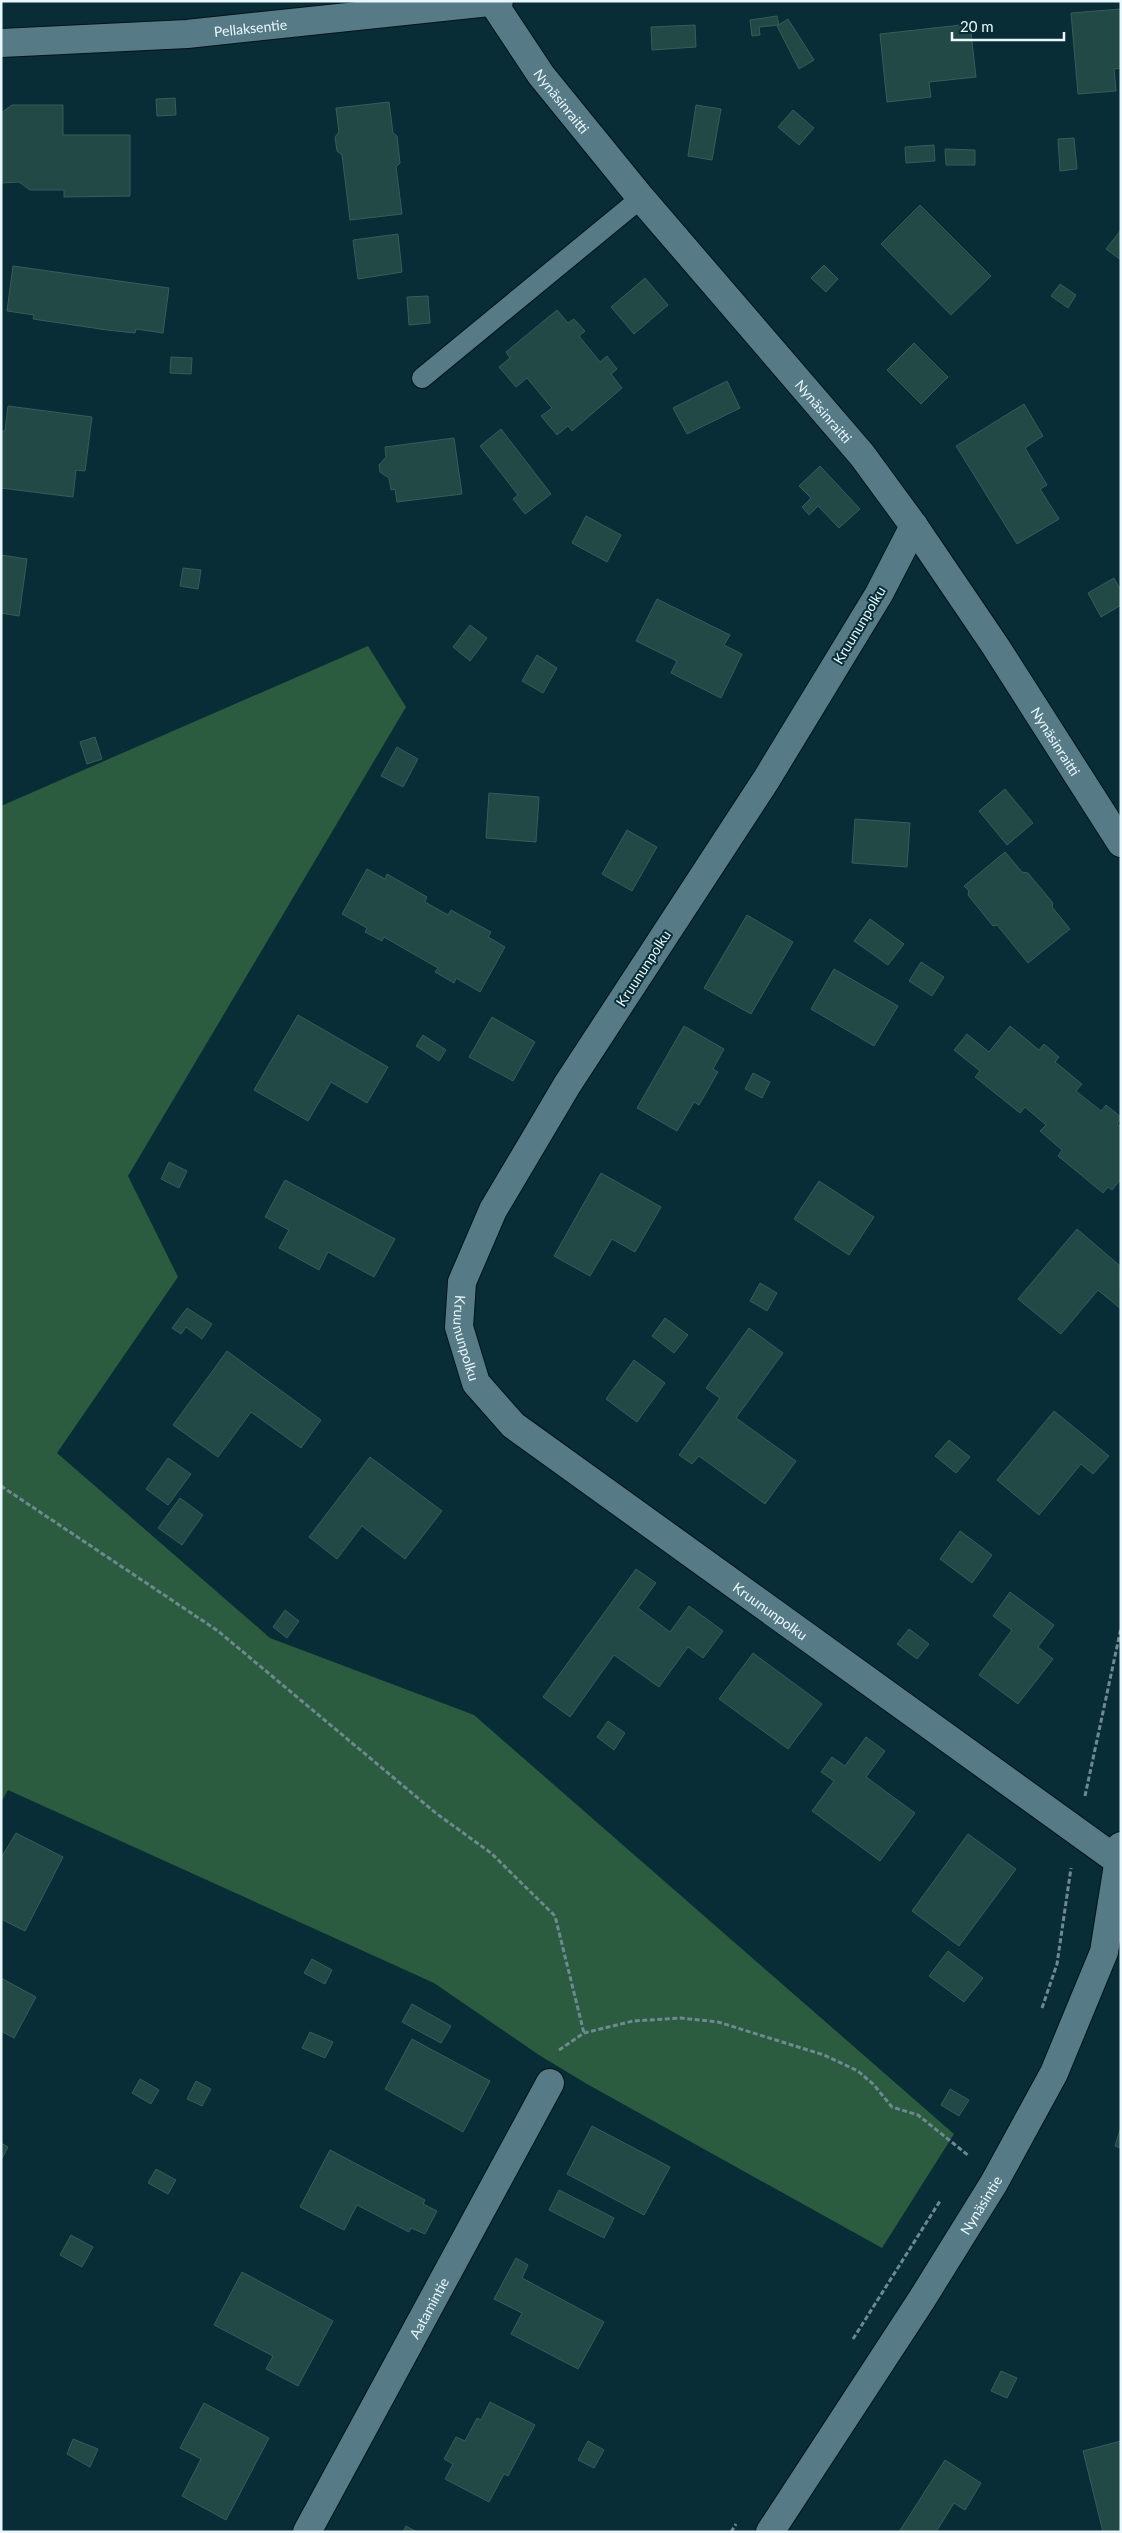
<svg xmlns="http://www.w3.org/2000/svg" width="1122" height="2533" viewBox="0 0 1122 2533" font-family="Lato,sans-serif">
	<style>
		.forest { fill: #2b5c3f }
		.building { fill: #234946; stroke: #375d59 }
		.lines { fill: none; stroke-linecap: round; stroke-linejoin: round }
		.service-casing { stroke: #00141b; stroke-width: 22 }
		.minor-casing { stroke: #00141b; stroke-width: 30 }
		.path { stroke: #6e8991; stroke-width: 3; stroke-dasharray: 5 2.5; stroke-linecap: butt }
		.service { stroke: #577b86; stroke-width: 20 }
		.minor { stroke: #577b86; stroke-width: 28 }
		.labels { text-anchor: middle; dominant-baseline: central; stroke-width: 4; stroke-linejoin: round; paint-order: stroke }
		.street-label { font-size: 14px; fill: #e9f8fd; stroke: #082d37 }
	</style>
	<rect width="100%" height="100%" fill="#082d37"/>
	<polygon class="forest" points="368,646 406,707 128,1176 178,1277 57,1453 270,1638 474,1715 954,2134 882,2248 587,2084 539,2055 434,1983 8,1790 1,1802 1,806"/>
	<g class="building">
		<polygon points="1121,9 1121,68 1114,69 1116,91 1078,94 1071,13"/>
		<polygon points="777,16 779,25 759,27 760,35 752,36 750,20"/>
		<polygon points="788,19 814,60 799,69 777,26"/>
		<polygon points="970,24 976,77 929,82 931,97 887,102 880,34"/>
		<polygon points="695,25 696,47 652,50 651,27"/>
		<polygon points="175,98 176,115 157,116 156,99"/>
		<polygon points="389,102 393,133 397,136 400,163 396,167 402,214 350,220 342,155 337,151 335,137 339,132 336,108"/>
		<polygon points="12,105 63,105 63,135 130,135 130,196 64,197 64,190 30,190 19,182 1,183 1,113"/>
		<polygon points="696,105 721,109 712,160 688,156"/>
		<polygon points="793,110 814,128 799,145 778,127"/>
		<polygon points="1074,138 1077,169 1060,171 1058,139"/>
		<polygon points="934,145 935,161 906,163 905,147"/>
		<polygon points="945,149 975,150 975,165 946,165"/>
		<polygon points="920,205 991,276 951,315 881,244"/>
		<polygon points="1121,230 1121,260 1106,249"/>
		<polygon points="398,234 402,272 358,279 353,240"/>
		<polygon points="824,265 838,279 826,292 811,278"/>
		<polygon points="13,266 169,288 163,333 136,329 135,333 107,330 33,319 34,315 7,311"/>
		<polygon points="645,278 668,305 634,334 611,307"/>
		<polygon points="1060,284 1076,295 1068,308 1051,296"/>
		<polygon points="428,296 430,323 409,325 407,297"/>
		<polygon points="557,310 568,323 574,319 585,331 579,336 600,362 607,356 617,369 611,374 622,388 572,431 568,426 557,435 541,416 552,408 527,378 516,387 499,367 510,358 506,352"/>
		<polygon points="914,343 948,377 921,404 887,370"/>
		<polygon points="171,357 192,358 191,374 170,373"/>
		<polygon points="727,381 740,408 687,434 673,408"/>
		<polygon points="1024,404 1043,436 1025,448 1047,485 1040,489 1059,519 1017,544 956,446"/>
		<polygon points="8,406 92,417 85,471 76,470 73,497 1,488 1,431 5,431"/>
		<polygon points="501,429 551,494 525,514 513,499 518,495 480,446"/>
		<polygon points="454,438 462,494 397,502 395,489 391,490 389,478 380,472 379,465 386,457 385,447"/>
		<polygon points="820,466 860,509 839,528 818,506 809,515 802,507 811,498 799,486"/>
		<polygon points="586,516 621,535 607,562 572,543"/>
		<polygon points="1,555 27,559 19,616 1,613"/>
		<polygon points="183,568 201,570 198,589 180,586"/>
		<polygon points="1114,578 1121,591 1121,605 1101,617 1088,593"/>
		<polygon points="657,599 730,635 724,645 742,654 721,698 671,673 677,661 636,641"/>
		<polygon points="470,625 487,638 470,661 453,647"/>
		<polygon points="537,655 557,668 543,693 522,681"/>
		<polygon points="95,737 102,759 87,764 80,742"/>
		<polygon points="397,747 418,759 403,787 381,776"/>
		<polygon points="1005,789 1033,823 1007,845 979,811"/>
		<polygon points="489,793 539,797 536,842 486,838"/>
		<polygon points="855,819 910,823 907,867 852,863"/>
		<polygon points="627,830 657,847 632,891 602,874"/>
		<polygon points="1005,852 1022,872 1028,873 1053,903 1052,907 1070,929 1028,963 997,925 993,926 968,895 969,891 964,886"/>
		<polygon points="367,869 385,879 387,874 427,897 425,902 448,915 451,910 491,932 488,937 505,947 480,992 456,978 454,983 435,972 438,968 384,937 382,941 365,932 367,928 342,914"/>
		<polygon points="747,915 793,942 751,1014 704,988"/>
		<polygon points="870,919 904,944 888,965 854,941"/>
		<polygon points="921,962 944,977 932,996 909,981"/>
		<polygon points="834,969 898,1006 874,1046 811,1009"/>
		<polygon points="298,1015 388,1067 367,1103 331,1082 308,1121 254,1090"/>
		<polygon points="492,1017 535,1042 513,1081 469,1057"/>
		<polygon points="684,1026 724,1049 713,1069 718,1072 699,1105 694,1102 677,1131 637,1108"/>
		<polygon points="1010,1026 1039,1050 1044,1044 1059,1057 1055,1062 1082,1084 1076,1091 1101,1111 1106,1105 1121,1117 1117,1124 1121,1127 1121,1179 1112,1190 1108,1187 1103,1193 1058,1156 1062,1150 1040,1131 1046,1125 1025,1107 1020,1113 975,1077 980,1071 954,1050 967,1034 989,1052"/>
		<polygon points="423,1035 446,1050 439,1061 416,1046"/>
		<polygon points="753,1073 770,1082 762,1098 745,1089"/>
		<polygon points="169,1162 187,1171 179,1188 161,1179"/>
		<polygon points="601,1173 661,1207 635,1252 612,1239 590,1276 554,1256"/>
		<polygon points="285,1180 395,1239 374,1277 328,1252 319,1270 279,1248 289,1230 265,1217"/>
		<polygon points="819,1181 874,1217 849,1255 794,1219"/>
		<polygon points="1077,1229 1119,1265 1121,1309 1098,1290 1061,1334 1018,1299"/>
		<polygon points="760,1283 777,1293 767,1311 750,1301"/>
		<polygon points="187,1308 212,1324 202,1339 186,1327 181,1334 172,1328"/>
		<polygon points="665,1318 688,1335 674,1353 652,1336"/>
		<polygon points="749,1328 783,1353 736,1418 796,1461 765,1504 699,1456 692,1464 679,1455 720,1398 706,1388"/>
		<polygon points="227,1351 321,1420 301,1448 251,1412 218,1457 173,1425"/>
		<polygon points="634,1360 665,1383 637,1422 606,1399"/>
		<polygon points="1054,1411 1109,1456 1093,1474 1081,1464 1039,1515 997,1480"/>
		<polygon points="949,1440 970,1457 956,1473 935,1456"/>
		<polygon points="370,1457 442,1511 405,1559 362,1526 337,1559 309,1537"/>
		<polygon points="168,1458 191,1474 168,1505 146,1489"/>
		<polygon points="180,1498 203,1515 182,1545 158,1528"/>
		<polygon points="960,1531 992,1555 972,1583 940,1559"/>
		<polygon points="636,1569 656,1583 638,1608 670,1632 689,1606 723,1631 703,1658 688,1647 659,1687 614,1655 570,1717 543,1697"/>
		<polygon points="1010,1592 1054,1625 1038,1647 1053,1659 1018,1704 979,1675 1012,1630 993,1616"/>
		<polygon points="285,1610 299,1621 287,1638 273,1627"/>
		<polygon points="909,1629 929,1644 917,1659 897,1644"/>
		<polygon points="753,1653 822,1704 788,1749 719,1699"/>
		<polygon points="608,1721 625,1733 614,1750 597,1737"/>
		<polygon points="866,1737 885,1751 866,1777 915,1813 880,1861 812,1811 834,1781 821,1772 832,1757 845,1766"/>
		<polygon points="16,1833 63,1857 25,1931 1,1919 1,1858"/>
		<polygon points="968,1834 1016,1869 959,1946 912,1911"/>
		<polygon points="948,1951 983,1978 964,2002 929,1976"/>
		<polygon points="312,1959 332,1970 325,1984 304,1973"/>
		<polygon points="1,1978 36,1997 14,2038 1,2031"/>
		<polygon points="412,2004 451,2026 441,2043 402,2022"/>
		<polygon points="310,2032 333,2042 325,2058 302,2048"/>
		<polygon points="412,2039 490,2081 463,2132 385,2089"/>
		<polygon points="140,2079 159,2090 151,2104 132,2093"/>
		<polygon points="196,2081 211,2089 202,2106 187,2099"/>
		<polygon points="950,2089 969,2100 959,2116 941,2105"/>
		<polygon points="592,2126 670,2167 644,2215 567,2174"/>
		<polygon points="1121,2127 1121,2148 1115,2146"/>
		<polygon points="1,2143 8,2147 1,2160"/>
		<polygon points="330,2150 425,2200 423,2204 437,2211 425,2234 411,2228 409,2232 357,2205 344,2230 300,2207"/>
		<polygon points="156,2169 176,2180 168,2194 148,2183"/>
		<polygon points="559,2190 614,2218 604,2238 549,2210"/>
		<polygon points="71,2235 93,2247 82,2267 60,2255"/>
		<polygon points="516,2258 528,2265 522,2278 604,2322 578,2369 511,2334 522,2313 494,2299"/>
		<polygon points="242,2272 333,2321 298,2386 266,2369 273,2356 214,2325"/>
		<polygon points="1001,2371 1017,2378 1007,2398 991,2391"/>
		<polygon points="490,2402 535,2425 508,2476 504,2474 489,2502 445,2479 453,2464 444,2459 456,2437 465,2441 477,2418 481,2420"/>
		<polygon points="204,2403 269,2438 226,2520 182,2496 201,2459 180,2448"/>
		<polygon points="73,2439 98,2449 90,2467 67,2454"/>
		<polygon points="588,2441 604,2450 594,2468 578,2460"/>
		<polygon points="1121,2441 1121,2532 1103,2532 1083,2451"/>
		<polygon points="945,2460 981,2483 965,2510 954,2503 936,2532 899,2532"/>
		<polygon points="406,2526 417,2532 403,2532"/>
	</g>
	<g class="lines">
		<defs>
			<polyline id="service" points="422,378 641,198"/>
			<g id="minor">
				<path id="s1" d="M492 1 541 75 641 198 862 455 914 526 996 647 1121 843"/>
				<path id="s2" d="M1 43 187 34 499 1"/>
				<path id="s3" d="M914 526 879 594 766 780 567 1085 493 1210 462 1282 459 1327 476 1383 513 1425 1121 1863"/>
				<path id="s4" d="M307 2532 550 2083"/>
				<path id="s5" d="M770 2532 922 2299 994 2183 1054 2073 1104 1952 1121 1846"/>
			</g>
		</defs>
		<use href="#service" class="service-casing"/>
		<use href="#minor" class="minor-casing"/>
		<g class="path">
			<polyline points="1,1486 218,1631 437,1814 491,1853 555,1916 584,2033"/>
			<polyline points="1085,1796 1121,1628"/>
			<polyline points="1042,2008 1057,1964 1071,1868"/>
			<polyline points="559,2050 584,2033 633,2021 681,2018 718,2022 824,2055 858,2071 874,2085 892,2107 918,2115 969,2156"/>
			<polyline points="853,2339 940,2201"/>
			<polyline points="731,2532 736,2524"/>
		</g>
		<use href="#service" class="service"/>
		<use href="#minor" class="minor"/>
	</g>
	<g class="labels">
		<g class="street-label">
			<text stroke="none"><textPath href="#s2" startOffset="250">Pellaksentie</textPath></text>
			<text stroke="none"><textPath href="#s1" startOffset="122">Nynäsinraitti</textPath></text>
			<text stroke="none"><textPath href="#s1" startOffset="528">Nynäsinraitti</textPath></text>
			<text transform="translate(859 625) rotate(-59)">Kruununpolku</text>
			<text stroke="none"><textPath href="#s1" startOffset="932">Nynäsinraitti</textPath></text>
			<text transform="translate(643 968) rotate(-57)">Kruununpolku</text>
			<text stroke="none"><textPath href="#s3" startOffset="939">Kruununpolku</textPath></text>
			<text stroke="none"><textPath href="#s3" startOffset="1359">Kruununpolku</textPath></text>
			<text stroke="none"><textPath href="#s5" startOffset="389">Nynäsintie</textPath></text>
			<text stroke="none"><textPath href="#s4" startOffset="255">Aatamintie</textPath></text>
		</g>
	</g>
	<rect width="1122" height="2533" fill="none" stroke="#e9f8fd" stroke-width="5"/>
	<path d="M952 32v8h112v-8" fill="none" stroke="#e9f8fd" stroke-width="2.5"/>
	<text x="960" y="32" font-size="15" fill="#e9f8fd" stroke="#082d37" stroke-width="4" paint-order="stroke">20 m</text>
</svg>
